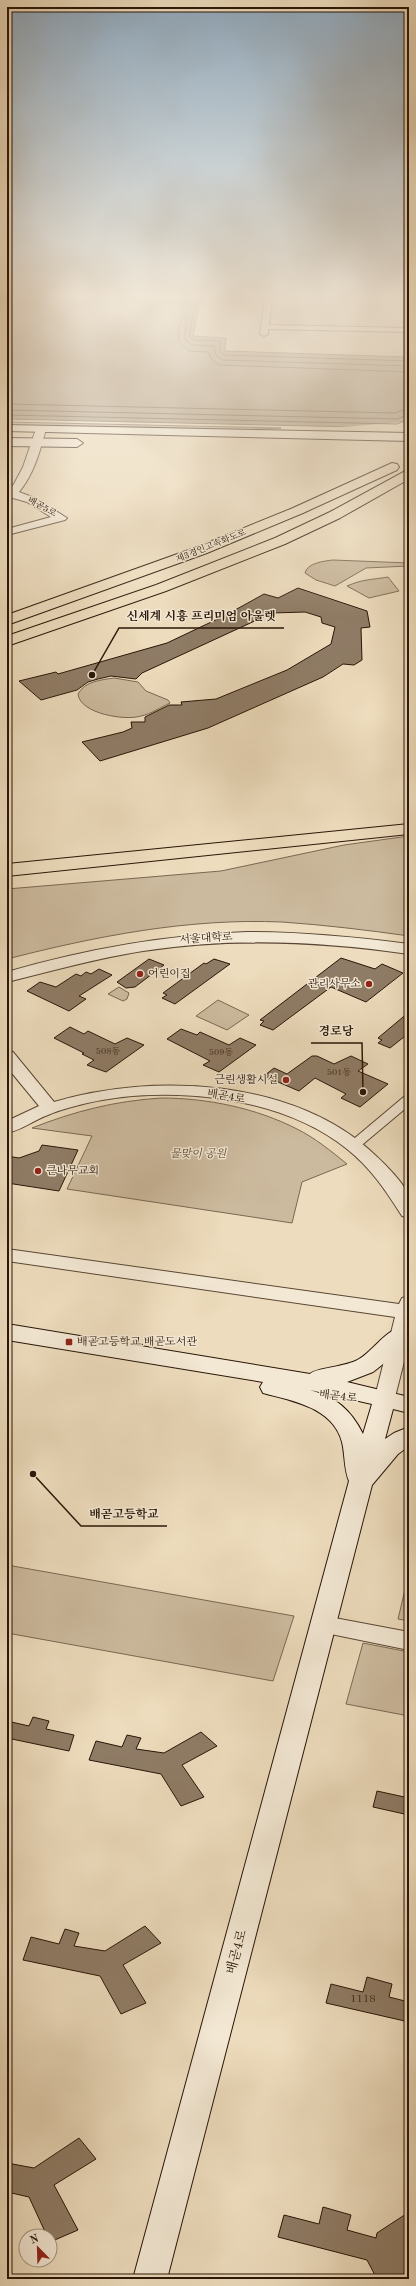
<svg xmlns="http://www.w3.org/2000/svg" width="416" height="2286" viewBox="0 0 416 2286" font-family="'Old Standard TT','Noto Serif KR',serif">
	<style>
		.green { fill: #ccba9e; stroke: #7a6852 }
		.water { fill: #aa987f; stroke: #76644f }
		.pier { fill: #eddcbd }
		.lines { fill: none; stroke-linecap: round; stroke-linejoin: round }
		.shore { stroke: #6a5643; stroke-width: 1 }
		.building { fill: #8f7c66; stroke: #291507 }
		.pedestrian-casing { stroke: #5a4734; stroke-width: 12 }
		.minor-casing { stroke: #5a4734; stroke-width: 2 }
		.tertiary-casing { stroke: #5a4734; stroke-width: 2 }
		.secondary-casing { stroke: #291507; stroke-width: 2 }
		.trunk-casing { stroke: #291507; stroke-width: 2 }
		.pedestrian { stroke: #f3e8d4; stroke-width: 10 }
		.minor { fill: #f3e8d4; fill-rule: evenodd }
		.tertiary { fill: #f3e8d4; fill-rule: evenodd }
		.secondary { fill: #f3e8d4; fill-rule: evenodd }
		.trunk { fill: #eddcbd; fill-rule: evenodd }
		.poi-dot { fill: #8f2418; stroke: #f3e8d4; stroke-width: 1.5 }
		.labels { text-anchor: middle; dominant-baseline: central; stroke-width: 3; stroke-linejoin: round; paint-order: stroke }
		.far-street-label { font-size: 9px; fill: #291507; stroke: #f3e8d4 }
		.number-label { font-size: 9px; fill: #422f1f }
		.street-label { font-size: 11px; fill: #291507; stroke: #f3e8d4 }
		.poi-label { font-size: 11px; fill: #291507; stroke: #f3e8d4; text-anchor: start }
		.park-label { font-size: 11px; font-style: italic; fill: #5a4734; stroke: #f3e8d4 }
		.near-number-label { font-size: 11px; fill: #422f1f }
		.near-street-label { font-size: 13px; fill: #291507; stroke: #f3e8d4 }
		.leader { fill: none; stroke: #291507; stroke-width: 1.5 }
		.callout-dot { fill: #291507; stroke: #f3e8d4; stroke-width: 1.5 }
		.callout-label { font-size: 12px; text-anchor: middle; font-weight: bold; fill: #291507; stroke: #f3e8d4; stroke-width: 3; stroke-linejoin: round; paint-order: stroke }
	</style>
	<rect width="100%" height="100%" fill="#eddcbd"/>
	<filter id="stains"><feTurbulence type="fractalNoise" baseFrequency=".005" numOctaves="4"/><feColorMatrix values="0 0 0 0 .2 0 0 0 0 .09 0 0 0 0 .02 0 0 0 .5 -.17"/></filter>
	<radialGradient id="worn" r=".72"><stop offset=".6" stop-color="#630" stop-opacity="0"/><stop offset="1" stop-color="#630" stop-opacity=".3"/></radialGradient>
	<g class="green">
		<polygon points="7,422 281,428 220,431 7,426"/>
		<path d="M333 560 409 563V566L366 568 335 586 316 580 305 573C307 563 324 561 333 560Z"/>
		<path d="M388 577 399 591 369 598 347 586C363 579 371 580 388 577Z"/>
		<path d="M114 678 138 682 146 691 168 700 170 703C161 707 151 714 141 716 126 721 80 714 78 694 85 681 101 680 114 678Z"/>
		<path d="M409 836V936C367 930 325 925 282 922 189 918 97 936 7 959V889L221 871 344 845Z"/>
		<polygon points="119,987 129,993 127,999 123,1001 108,994"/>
		<polygon points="218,1000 249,1015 227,1030 196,1016"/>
		<path d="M161 1098C207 1098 256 1108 297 1129 315 1138 331 1151 347 1164L302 1182 292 1223 67 1189 92 1136 32 1128C75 1111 115 1101 161 1098Z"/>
		<polygon points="7,1565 294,1616 273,1681 7,1633"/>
		<polygon points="409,1573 409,1621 398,1619"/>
		<polygon points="363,1643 409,1652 409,1716 346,1704"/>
	</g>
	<polygon class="water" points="7,297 205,297 203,304 199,305 193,336 226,338 225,351 409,357 409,421 398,428 7,419"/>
	<g class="pier">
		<polygon points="143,298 159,297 204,298 145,302"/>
		<polygon points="409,378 409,424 405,428 398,430 331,428 403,422"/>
	</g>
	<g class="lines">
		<g class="shore">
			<polyline points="186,297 178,333 179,342 189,351 208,352 213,361 220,365 409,372"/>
			<polyline points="194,297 186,317 185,340 192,345 214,346 216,355 222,360 409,366"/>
			<polyline points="201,297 195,304 189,337 194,340 220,341 220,351 224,355 409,361"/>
			<polyline points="7,404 395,413 409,408"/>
			<polyline points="7,410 397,419 409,414"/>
			<polyline points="7,415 397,424 409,419"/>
		</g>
	</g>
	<g class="building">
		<polygon points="298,588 367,611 370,627 361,628 362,660 354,665 343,664 323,677 208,728 100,761 82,742 123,732 132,728 131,722 145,722 145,717 169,705 182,705 181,702 216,699 287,670 331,644 335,627 322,623 321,617 305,612 272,613 142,673 136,679 111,676 98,679 88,682 77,690 41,700 19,681 56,672 58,674 167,643 226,615 264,594 278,598"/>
		<polygon points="341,958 375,969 382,964 403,973 366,1002 331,987 273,1030 260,1025 264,1021 260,1020"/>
		<polygon points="149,959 164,965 135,987 126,988 117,982"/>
		<polygon points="214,959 230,964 175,1004 162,998 167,995 163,993 204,963 206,964"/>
		<polygon points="99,969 112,975 79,996 86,999 69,1011 27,991 40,982 56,987 76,974 81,976 86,972 91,974"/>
		<polygon points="409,1012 409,1033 390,1048 378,1043 382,1040 378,1038"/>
		<polygon points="70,1027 84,1034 88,1031 115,1044 127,1038 144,1045 106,1072 87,1065 94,1060 82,1054 84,1053 54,1038"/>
		<polygon points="181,1029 197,1035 200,1032 229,1045 240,1038 256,1045 219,1072 203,1065 210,1061 167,1039"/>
		<polygon points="312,1056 317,1056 334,1064 351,1056 368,1064 358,1071 388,1084 360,1107 341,1098 346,1094 315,1078 299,1091 264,1076 274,1068 287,1074"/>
		<polygon points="42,1145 78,1150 59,1191 7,1183 7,1156 19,1158 39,1151"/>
		<polygon points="33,1717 49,1721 46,1729 74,1735 69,1751 7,1738 7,1721 29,1726"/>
		<polygon points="201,1732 217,1746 182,1765 204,1797 181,1806 161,1774 89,1760 96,1741 122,1747 127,1735 141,1738 136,1749 164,1753"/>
		<polygon points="377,1791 409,1798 409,1815 373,1807"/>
		<polygon points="145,1926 161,1943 123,1965 146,2003 121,2014 100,1976 23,1960 31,1937 59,1944 65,1929 79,1933 74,1946 105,1951"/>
		<polygon points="367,1977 392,1984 389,1997 409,2002 409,2022 326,2003 331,1984 363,1992"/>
		<polygon points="79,2138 96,2159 54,2185 78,2230 50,2242 50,2236 47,2236 29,2197 7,2192 7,2163 34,2168"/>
		<polygon points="323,2207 351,2215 347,2230 376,2238 377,2233 409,2212 409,2241 405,2243 406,2279 377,2279 367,2260 278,2237 284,2215 319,2224"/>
	</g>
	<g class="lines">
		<defs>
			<polyline id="pedestrian" points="353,1146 409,1099"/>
			<polygon id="minor" points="265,297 272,297 269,325 409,328 409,332 268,329 268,334 264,336 260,334"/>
			<g id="tertiary">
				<path d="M41 426 46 429C40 451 34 474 19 492L35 498 67 518 65 520 7 535V529L51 517 27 502 13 498 7 500V492L14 484 23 467 36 429Z"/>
				<path d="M247 932C302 932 355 937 409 944V954C320 941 232 937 143 951 97 958 52 971 7 982V972C86 949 165 935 247 932Z"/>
				<path d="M7 1051 13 1052 54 1102C154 1072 296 1079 375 1155 384 1163 406 1185 409 1197 410 1203 409 1211 409 1218L402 1216C386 1191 371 1168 347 1149 280 1095 165 1084 83 1104 72 1107 59 1110 48 1115 34 1120 22 1130 7 1133V1121L39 1106 7 1067Z"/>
				<polygon points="7,1249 399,1304 402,1298 409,1296 409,1342 394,1401 391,1406 384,1408 377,1406 374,1401 395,1317 7,1261"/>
				<polygon points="324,1616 409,1632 409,1650 316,1631 312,1625 316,1619"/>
			</g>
			<g id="secondary">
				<polygon points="7,425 409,433 409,441 7,431"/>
				<polygon points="7,438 77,439 83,443 77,447 7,446"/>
				<path d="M7 1324 310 1374C314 1368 347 1367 359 1359 375 1350 390 1322 409 1329V1364L401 1362 397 1353 373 1372 347 1382 409 1397V1413L393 1409 385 1439 394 1433 409 1427V1446L398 1454 372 1485 167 2279H133L349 1481C344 1470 345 1454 342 1442 333 1407 292 1401 263 1393L260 1387 263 1382 7 1340ZM310 1390 372 1404 363 1434C351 1410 336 1397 310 1390Z"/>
			</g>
			<g id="trunk">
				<polygon points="392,463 397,464 399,467 397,470 303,513 207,553 7,625 7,615 197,547 293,508"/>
				<polygon points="409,469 409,479 340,518 285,544 166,591 7,646 7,636 156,585 275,538 330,512"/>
				<polygon points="409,824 409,834 7,876 7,864"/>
			</g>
		</defs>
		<use href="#pedestrian" class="pedestrian-casing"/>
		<use href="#minor" class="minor-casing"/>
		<use href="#tertiary" class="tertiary-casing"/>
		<use href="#secondary" class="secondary-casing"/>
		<use href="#trunk" class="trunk-casing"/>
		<use href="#pedestrian" class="pedestrian"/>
		<use href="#minor" class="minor"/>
		<use href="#tertiary" class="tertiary"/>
		<use href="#secondary" class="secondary"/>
		<use href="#trunk" class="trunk"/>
	</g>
	<linearGradient id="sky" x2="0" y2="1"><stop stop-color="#8fa9be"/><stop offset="0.48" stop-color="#f7efe1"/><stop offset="1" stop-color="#f7efe1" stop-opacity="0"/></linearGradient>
	<rect width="416" height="617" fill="url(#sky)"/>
	<g class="poi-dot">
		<circle cx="140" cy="974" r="4"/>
		<circle cx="369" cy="984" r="4"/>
		<circle cx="286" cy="1080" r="4"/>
		<circle cx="38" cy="1171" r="4"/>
		<rect x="65" y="1338" width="8" height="8" rx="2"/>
	</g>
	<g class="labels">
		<g class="far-street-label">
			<text transform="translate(42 507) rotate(28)">배곧5로</text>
			<text transform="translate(211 546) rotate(-22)">제3경인고속화도로</text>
		</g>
		<g class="number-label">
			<text x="108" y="1051">508동</text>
			<text x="221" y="1052">509동</text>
			<text x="339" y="1072">501동</text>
		</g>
		<g class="street-label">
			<text transform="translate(206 939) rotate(-4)">서울대학로</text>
			<text transform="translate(226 1097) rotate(10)">배곧4로</text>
			<text transform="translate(338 1397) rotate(7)">배곧4로</text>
		</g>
		<g class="poi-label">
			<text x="148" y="974">어린이집</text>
			<text x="361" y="984" text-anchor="end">관리사무소</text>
			<text x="278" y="1080" text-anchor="end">근린생활시설</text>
			<text x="46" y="1171">큰나무교회</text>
			<text x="77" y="1342">배곧고등학교.배곧도서관</text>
		</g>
		<g class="park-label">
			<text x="198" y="1154">물맞이 공원</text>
		</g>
		<g class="near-number-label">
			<text x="363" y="1999">1118</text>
		</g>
		<g class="near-street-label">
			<text transform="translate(237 1952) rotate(-75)">배곧4로</text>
		</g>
	</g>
	<path class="leader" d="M92 675L119 628H284M363 1092L362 1043H311M33 1474L81 1526H167"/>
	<g class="callout-dot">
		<circle cx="92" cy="675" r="4"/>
		<circle cx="363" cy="1092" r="4"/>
		<circle cx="33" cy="1474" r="4"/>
	</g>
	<g class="callout-label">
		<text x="201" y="620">신세계 시흥 프리미엄 아울렛</text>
		<text x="336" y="1035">경로당</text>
		<text x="124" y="1518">배곧고등학교</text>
	</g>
	<rect width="416" height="2286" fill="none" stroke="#eddcbd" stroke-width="24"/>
	<rect x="8" y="8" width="400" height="2270" fill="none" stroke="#291507" stroke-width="2"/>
	<rect x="12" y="12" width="392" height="2262" fill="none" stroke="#291507"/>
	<g transform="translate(38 2248) rotate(337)"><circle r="19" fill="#f3e8d4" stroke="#a29482"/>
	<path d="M0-3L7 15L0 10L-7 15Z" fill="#8f2418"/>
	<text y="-6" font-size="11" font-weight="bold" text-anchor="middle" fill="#291507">N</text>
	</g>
	<rect width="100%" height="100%" filter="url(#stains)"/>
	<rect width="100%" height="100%" fill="url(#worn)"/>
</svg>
